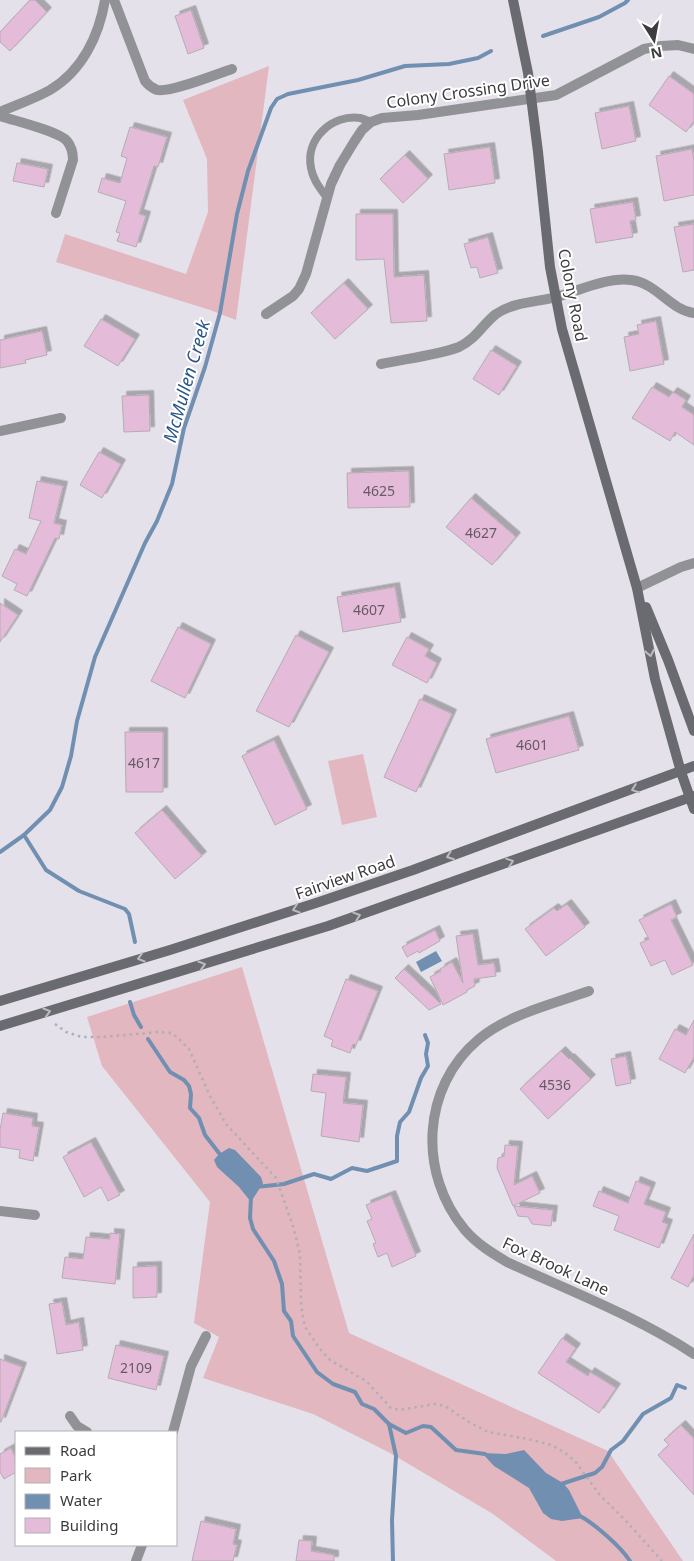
<svg xmlns="http://www.w3.org/2000/svg" width="694" height="1561" viewBox="0 0 694 1561" font-family="'Noto Sans',sans-serif">
	<style>
		.green { fill: #e2b7c0 }
		.water { fill: #7190b1 }
		.lines { fill: none; stroke-linecap: round; stroke-linejoin: round }
		.stream { stroke: #7190b1; stroke-width: 4 }
		.building { fill: #e4bbd9; stroke: #b5acb2; filter: url(#shadow) }
		.path { stroke: #b2aeb6; stroke-width: 2.5; stroke-dasharray: 2.5 4; stroke-linecap: butt }
		.service { stroke: #919296; stroke-width: 8 }
		.minor { stroke: #919296; stroke-width: 10 }
		.secondary { stroke: #6a6b70; stroke-width: 10 }
		.oneway { stroke: #bcbcbf }
		.labels { text-anchor: middle; dominant-baseline: central; stroke-width: 4; stroke-linejoin: round; paint-order: stroke }
		.number-label { font-size: 14px; fill: #665b65 }
		.street-label { font-size: 16px; fill: #3c3b3e; stroke: #fff }
		.water-label { font-size: 18px; font-style: italic; fill: #295786; stroke: #fff }
	</style>
	<defs>
		<filter id="shadow"><feDropShadow dx="4.5" dy="-4.5" stdDeviation="0" flood-color="#0004"/></filter>
	</defs>
	<rect width="100%" height="100%" fill="#e5e1ea"/>
	<g class="green">
		<polygon points="269,66 236,320 210,310 56,262 65,234 186,274 208,212 207,159 183,100"/>
		<polygon points="363,754 377,817 342,825 328,761"/>
		<polygon points="242,967 349,1333 608,1451 683,1561 556,1561 493,1514 390,1453 313,1414 203,1378 219,1337 194,1323 210,1202 102,1066 87,1017"/>
	</g>
	<g class="water">
		<polygon points="436,951 442,961 421,972 416,962"/>
		<polygon points="229,1148 235,1150 261,1177 263,1183 251,1202 239,1187 217,1167 214,1160 219,1154"/>
		<polygon points="524,1450 546,1473 563,1483 569,1490 583,1518 562,1521 551,1519 543,1513 529,1488 494,1466 482,1453 506,1454"/>
	</g>
	<g class="lines">
		<g class="stream">
			<polyline points="543,36 599,17 625,3 628,0"/>
			<polyline points="24,835 46,870 79,891 125,909 129,914 135,942"/>
			<polyline points="0,852 24,835 50,810 62,787 71,756 77,721 95,657 145,543 157,521 172,484 184,428 205,367 220,313 237,214 248,171 271,108 277,99 288,94 358,80 405,66 449,64 478,58 491,51"/>
			<polyline points="130,1002 134,1015 141,1027"/>
			<polyline points="148,1039 170,1072 184,1080 189,1086 191,1094 190,1108 199,1118 205,1135 222,1157"/>
			<polyline points="256,1187 284,1184 314,1174 331,1179 352,1168 367,1171 397,1161 397,1136 400,1122 409,1112 421,1078 428,1066 426,1054 428,1043 425,1035"/>
			<polyline points="251,1197 250,1218 253,1229 274,1261 282,1284 284,1311 291,1321 293,1336 317,1372 333,1384 355,1392 362,1404 374,1409 389,1424 406,1433 423,1426 431,1427 456,1450 485,1454"/>
			<polyline points="389,1424 396,1456 392,1520 393,1561"/>
			<polyline points="558,1485 595,1473 602,1467 611,1450 623,1441 643,1414 671,1398 677,1385 685,1388"/>
			<path d="M580 1516C595 1524 621 1547 630 1561"/>
		</g>
	</g>
	<g class="building">
		<polygon points="30,0 35,0 47,12 10,51 0,42 0,32"/>
		<polygon points="191,10 204,48 188,54 175,16"/>
		<polygon points="669,76 694,94 694,121 686,132 649,105"/>
		<polygon points="629,106 636,141 602,149 595,113"/>
		<polygon points="130,127 167,137 158,167 154,166 139,214 146,216 136,247 117,241 120,233 116,232 126,201 98,192 102,178 120,183 127,158 121,156"/>
		<polygon points="490,147 495,183 449,190 444,154"/>
		<polygon points="692,149 694,161 694,195 664,201 656,156"/>
		<polygon points="405,155 428,179 403,203 380,179"/>
		<polygon points="17,163 48,169 44,187 13,181"/>
		<polygon points="633,202 636,220 630,221 633,237 596,243 590,209"/>
		<polygon points="356,214 393,214 394,277 424,275 427,321 391,323 384,259 356,260"/>
		<polygon points="694,224 694,270 683,272 674,227"/>
		<polygon points="488,237 498,273 480,278 477,267 471,268 464,244"/>
		<polygon points="344,283 368,309 335,339 311,313"/>
		<polygon points="101,319 135,339 118,366 84,346"/>
		<polygon points="656,321 664,364 630,371 624,337 639,334 637,325"/>
		<polygon points="42,331 47,355 25,360 26,363 0,368 0,340"/>
		<polygon points="491,350 517,366 499,395 473,379"/>
		<polygon points="652,387 669,397 673,392 686,400 682,407 694,415 694,445 675,432 670,441 632,418"/>
		<polygon points="149,395 150,431 124,432 122,396"/>
		<polygon points="99,452 121,464 102,498 80,485"/>
		<polygon points="409,471 410,507 348,508 347,473"/>
		<polygon points="37,481 63,486 54,523 62,525 59,539 55,538 27,596 14,590 17,584 2,576 15,549 26,554 41,521 29,518"/>
		<polygon points="471,498 516,537 492,565 446,527"/>
		<polygon points="395,587 401,622 343,632 337,597"/>
		<polygon points="0,603 18,615 0,642"/>
		<polygon points="178,627 211,644 185,698 151,681"/>
		<polygon points="296,635 329,652 289,727 256,711"/>
		<polygon points="407,637 429,649 425,656 437,663 427,683 392,665"/>
		<polygon points="420,699 452,714 416,792 384,777"/>
		<polygon points="569,716 579,750 496,773 486,739"/>
		<polygon points="125,732 163,732 163,792 126,792"/>
		<polygon points="274,740 307,809 275,825 242,756"/>
		<polygon points="162,810 202,856 175,879 135,833"/>
		<polygon points="567,904 585,927 546,956 525,929 554,908 557,911"/>
		<polygon points="671,904 677,917 671,920 693,965 672,975 665,960 651,966 640,943 649,939 639,920"/>
		<polygon points="435,930 440,941 419,953 418,951 407,957 402,947"/>
		<polygon points="473,934 478,965 494,963 496,976 474,979 475,986 467,990 467,992 443,1005 430,977 441,971 440,969 452,962 463,983 456,936"/>
		<polygon points="404,969 441,1004 429,1010 395,978"/>
		<polygon points="346,979 378,991 356,1045 353,1044 350,1053 331,1046 333,1040 324,1036"/>
		<polygon points="694,1020 694,1057 685,1073 659,1059 675,1029 686,1035"/>
		<polygon points="561,1051 569,1059 570,1058 591,1079 548,1119 520,1089"/>
		<polygon points="626,1056 631,1083 616,1086 611,1059"/>
		<polygon points="313,1074 346,1077 343,1103 363,1105 359,1142 321,1136 326,1093 311,1091"/>
		<polygon points="3,1113 33,1118 32,1126 39,1127 33,1161 19,1158 20,1150 0,1147 0,1130"/>
		<polygon points="91,1142 120,1195 108,1201 101,1187 84,1197 63,1157"/>
		<polygon points="505,1145 518,1146 514,1185 532,1176 540,1193 513,1206 497,1168 498,1158 504,1156"/>
		<polygon points="636,1181 651,1187 644,1204 666,1212 662,1222 668,1224 659,1248 614,1230 619,1216 593,1206 599,1191 628,1203"/>
		<polygon points="391,1195 416,1256 392,1267 387,1253 378,1257 373,1244 376,1243 367,1221 372,1219 366,1205"/>
		<polygon points="514,1206 553,1210 551,1226 532,1224 528,1217 518,1216"/>
		<polygon points="110,1233 120,1234 115,1284 62,1278 65,1257 83,1259 86,1237 110,1239"/>
		<polygon points="694,1234 694,1275 688,1287 671,1278"/>
		<polygon points="157,1266 157,1297 133,1298 133,1267"/>
		<polygon points="62,1302 66,1325 79,1322 83,1350 57,1354 49,1304"/>
		<polygon points="562,1338 576,1348 566,1362 588,1376 590,1372 616,1388 599,1413 538,1373"/>
		<polygon points="116,1345 164,1356 156,1390 108,1378"/>
		<polygon points="0,1359 22,1367 1,1422 0,1422"/>
		<polygon points="681,1425 694,1439 694,1495 658,1455 669,1445 664,1440"/>
		<polygon points="11,1448 16,1459 16,1472 4,1479 0,1472 0,1454"/>
		<polygon points="201,1521 236,1529 233,1544 237,1545 233,1561 192,1561"/>
		<polygon points="299,1540 312,1541 311,1551 334,1555 334,1561 296,1561"/>
	</g>
	<g class="lines">
		<polyline class="path" points="55,1024 66,1032 82,1037 102,1037 159,1032 171,1033 177,1037 189,1049 210,1096 226,1124 276,1178 293,1226 300,1254 301,1301 303,1319 305,1327 320,1349 330,1360 366,1381 391,1408 400,1410 434,1404 445,1406 469,1422 488,1432 528,1439 551,1445 564,1452 575,1461 599,1494 627,1522 662,1561"/>
		<path class="service" d="M327 198C320 188 313 180 311 168 305 139 332 114 360 118 364 119 368 121 371 122"/>
		<g class="minor">
			<path d="M114 0 145 81C148 85 152 88 157 90 170 93 217 74 232 69"/>
			<path d="M0 112C16 105 34 99 50 90 82 71 99 36 105 0"/>
			<path d="M0 116C15 121 58 131 67 141 72 147 73 153 73 160L56 213"/>
			<polyline points="266,314 293,296 299,289 306,274 331,184 340,165 354,142 362,130 371,122 382,118 418,115 556,95 644,49 661,46 678,45 694,49"/>
			<path d="M381 364C404 359 438 355 459 347 476 339 482 325 496 314 513 302 537 302 557 297 580 290 608 277 631 280 657 283 670 310 694 313"/>
			<polyline points="0,431 61,418"/>
			<polyline points="637,588 681,567 694,563"/>
			<path d="M589 991C553 1004 509 1014 479 1039 421 1087 418 1174 465 1230 477 1244 492 1253 507 1262 570 1291 636 1316 694 1354"/>
			<polyline points="0,1211 35,1215"/>
			<polyline points="70,1416 77,1426 87,1432"/>
			<polyline points="173,1432 191,1366 206,1336"/>
			<polyline points="136,1561 142,1545"/>
		</g>
		<g class="secondary">
			<polyline points="513,0 528,73 538,152 550,267 562,329 637,588 655,679 681,772 694,809"/>
			<polyline points="646,607 668,660 694,731"/>
			<polyline points="0,1001 170,950 319,902 413,870 694,766"/>
			<polyline points="0,1026 328,926 694,796"/>
		</g>
	</g>
	<defs><path id="oneway-chevron" d="M-2-3.5L2.5 0L-2 3.5" fill="none" stroke-width="1.6" stroke-linecap="round" stroke-linejoin="round" transform="scale(1.25)"/></defs>
	<g class="oneway">
		<use href="#oneway-chevron" transform="translate(650 653) rotate(79)"/>
		<use href="#oneway-chevron" transform="translate(635 789) rotate(159)"/>
		<use href="#oneway-chevron" transform="translate(450 856) rotate(160)"/>
		<use href="#oneway-chevron" transform="translate(510 862) rotate(-19)"/>
		<use href="#oneway-chevron" transform="translate(296 909) rotate(162)"/>
		<use href="#oneway-chevron" transform="translate(357 916) rotate(-19)"/>
		<use href="#oneway-chevron" transform="translate(141 958) rotate(163)"/>
		<use href="#oneway-chevron" transform="translate(202 965) rotate(-17)"/>
		<use href="#oneway-chevron" transform="translate(47 1012) rotate(-17)"/>
	</g>
	<g class="labels">
		<g class="number-label">
			<text x="379" y="490">4625</text>
			<text x="481" y="532">4627</text>
			<text x="369" y="609">4607</text>
			<text x="532" y="744">4601</text>
			<text x="144" y="762">4617</text>
			<text x="555" y="1084">4536</text>
			<text x="136" y="1367">2109</text>
		</g>
		<g class="street-label">
			<text transform="translate(468 91) rotate(-8)">Colony Crossing Drive</text>
			<text transform="translate(573 295) rotate(79)">Colony Road</text>
			<text transform="translate(345 877) rotate(-19)">Fairview Road</text>
			<text transform="translate(556 1266) rotate(25)">Fox Brook Lane</text>
		</g>
		<g class="water-label">
			<text transform="translate(186 381) rotate(-74)">McMullen Creek</text>
		</g>
	</g>
	<rect x="15" y="1431" width="162" height="115" fill="#ffffff" stroke="#b1b1b2"/>
	<rect x="25" y="1447" width="25" height="8" fill="#6a6b70" stroke="#b1b1b2"/>
	<text x="60" y="1456" font-size="15" fill="#3c3b3e">Road</text>
	<rect x="25" y="1468" width="25" height="15" fill="#e2b7c0" stroke="#b1b1b2"/>
	<text x="60" y="1481" font-size="15" fill="#3c3b3e">Park</text>
	<rect x="25" y="1494" width="25" height="15" fill="#7190b1" stroke="#b1b1b2"/>
	<text x="60" y="1506" font-size="15" fill="#3c3b3e">Water</text>
	<rect x="25" y="1518" width="25" height="15" fill="#e4bbd9" stroke="#b1b1b2"/>
	<text x="60" y="1531" font-size="15" fill="#3c3b3e">Building</text>
	<g transform="translate(654 40) rotate(169)" stroke="#ffffff" stroke-width="4" paint-order="stroke">
	<path d="M0-4L9 19L0 12L-9 19Z" fill="#3c3b3e"/>
	<text y="-8" font-size="14" font-weight="bold" text-anchor="middle" fill="#3c3b3e">N</text>
	</g>
</svg>
